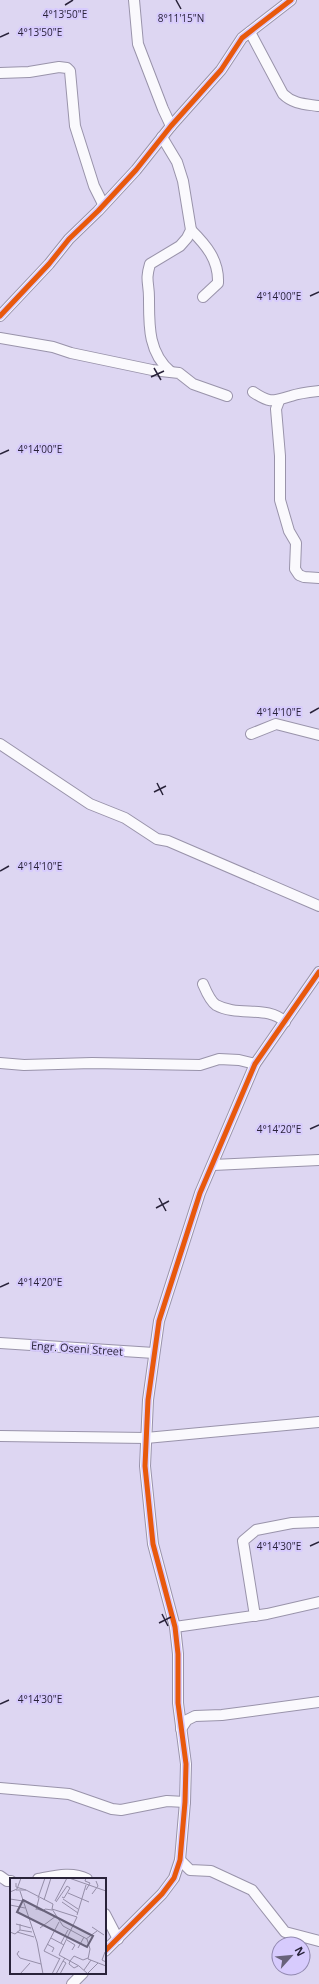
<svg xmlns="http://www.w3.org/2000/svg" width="319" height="1984" viewBox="0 0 319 1984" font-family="'Open Sans',sans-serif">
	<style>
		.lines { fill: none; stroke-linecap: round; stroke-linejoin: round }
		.street-casing { stroke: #9993aa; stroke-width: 12 }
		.street { stroke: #faf9fd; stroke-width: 10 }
		.cycleway-casing { stroke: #d7cbfd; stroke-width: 8 }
		.cycleway { stroke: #e8590c; stroke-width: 5 }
		.ticks { fill: none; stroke: #29233a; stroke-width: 1.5 }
		.labels { text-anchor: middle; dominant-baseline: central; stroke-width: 4; stroke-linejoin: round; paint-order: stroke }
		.street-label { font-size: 11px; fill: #29233a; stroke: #d7cbfd }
		.inset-road { fill: none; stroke: #958ea8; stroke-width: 1 }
		.view { fill: #68627a; fill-opacity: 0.15; stroke: #68627a; stroke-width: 2 }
		.inset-edge { fill: none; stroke: #29233a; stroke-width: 2 }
		.ticks-label { font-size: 10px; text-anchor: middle; fill: #29233a; stroke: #d7cbfd; stroke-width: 4; stroke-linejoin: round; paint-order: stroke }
	</style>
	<rect width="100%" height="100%" fill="#ddd6f2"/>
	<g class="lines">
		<defs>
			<g id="street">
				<polyline points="134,0 138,44 163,109 171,126"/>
				<path d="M250 32 283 94C293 104 305 104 318 106"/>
				<polyline points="0,73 29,72 59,67 67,68 70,71 75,126 94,186 103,204"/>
				<path d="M162 137 177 162 183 181 191 230 187 238 180 246 150 264C145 281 149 282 149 298 149 325 148 353 171 372"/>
				<path d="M191 230C206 245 219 260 218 283L203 297"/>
				<polyline points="0,316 49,264 69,239 98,211 136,170 171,126 221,70 242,38 291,0"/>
				<polyline points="0,338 53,347 71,353 152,370 179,373 193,384 227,396"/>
				<path d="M253 392C271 404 273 401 291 396 300 393 310 392 319 391"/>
				<polyline points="279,401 276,409 280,456 280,500 289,531 296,543 295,569 299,575 304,577 319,578"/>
				<polyline points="251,734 276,724 319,735"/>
				<polyline points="0,744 90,804 125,818 157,839 168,841 319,906"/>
				<path d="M203 984C206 991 210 1001 216 1005 238 1017 268 1005 285 1022"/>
				<polyline points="0,1063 24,1065 92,1063 200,1065 219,1059 239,1060 255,1064"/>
				<polyline points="213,1165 319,1160"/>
				<polyline points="0,1343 154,1353"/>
				<polyline points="0,1436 146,1438 319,1422"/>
				<polyline points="255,1616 243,1541 256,1530 292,1523 319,1522"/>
				<polyline points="175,1627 267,1614 319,1602"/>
				<polyline points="181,1729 187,1720 195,1716 222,1715 319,1702"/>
				<polyline points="0,1788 69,1794 112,1809 121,1810 167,1801 185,1802"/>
				<polyline points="180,1860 190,1870 211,1871 252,1890 285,1932 319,1941"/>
				<polyline points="0,1876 7,1881 11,1881"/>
				<path d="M38 1879C54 1876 72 1871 87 1879"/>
				<polyline points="105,1914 118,1939"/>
				<polyline points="105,1951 162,1894 174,1878 180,1860 185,1802 186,1764 178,1703 178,1654 175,1627 153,1544 145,1466 148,1400 159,1321 200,1193 255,1064 319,972"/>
				<polyline points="72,1984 83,1973"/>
			</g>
		</defs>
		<use href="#street" class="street-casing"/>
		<use href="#street" class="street"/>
		<defs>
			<g id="cycleway">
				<polyline points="0,316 49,264 69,239 98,211 136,170 171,126 221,70 242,38 291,0"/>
				<polyline points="105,1951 162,1894 174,1878 180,1860 185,1802 186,1764 178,1703 178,1654 175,1627 153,1544 145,1466 148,1400 159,1321 200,1193 255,1064 319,972"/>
			</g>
		</defs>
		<use href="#cycleway" class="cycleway-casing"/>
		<use href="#cycleway" class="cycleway"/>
	</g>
	<path class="ticks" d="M176 0 181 9M65 5 73 0M0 37 9 33M310 296 319 292M154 368 161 380M151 377 164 371M0 454 9 450M310 713 319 708M157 783 163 795M154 792 166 786M0 871 9 866M310 1129 319 1125M159 1198 166 1211M156 1208 169 1201M0 1287 9 1283M310 1546 319 1542M162 1614 168 1626M159 1623 171 1617M0 1704 9 1700"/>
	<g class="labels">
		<g class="street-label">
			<text transform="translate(77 1348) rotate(4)">Engr. Oseni Street</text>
		</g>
	</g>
	<g transform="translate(10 1878)">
		<rect width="96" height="96" fill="#ddd6f2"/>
		<path class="inset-road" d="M59 0 96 13M76 0 75 3 80 5 76 12M6 5V9L16 12M6 12H16L43 26 42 31 53 48 77 61 80 71 78 81 96 88M10 13 27 64 33 96M0 14 7 11 11 0M58 15 79 24M82 16 88 8 86 3M28 20 35 0M0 21 13 23M53 21 68 31M34 22 41 0M45 23 57 0M46 24 57 8 60 10 54 20 52 19M52 24 68 35M0 27 15 30M27 31 33 33 35 31 42 32M42 31 67 39M26 32 29 20M67 37 76 7M67 39 49 77 60 83 64 78 73 82 78 80M49 44 34 73 50 81M6 46 21 50M82 49 94 57M30 50 46 38M10 52 22 54M0 54 5 56 10 52V46M7 54 24 59M41 60 54 67M76 61 87 53M57 62 65 67 62 72M51 65 58 52M37 66 44 70 42 74M68 70 74 59M9 73 7 76 10 80 31 86M95 74 92 82 96 84M68 88 64 90 59 86 60 83 69 88 78 96M74 92 81 82M78 95 88 85M10 96 20 85M42 96 50 80M46 96 53 83M50 96 56 85 53 83 55 80"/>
		<path class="view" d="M13 22 83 58 77 69 7 34Z"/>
		<rect width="96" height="96" class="inset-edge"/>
	</g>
	<g class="ticks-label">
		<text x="65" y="18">4°13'50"E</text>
		<text x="181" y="22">8°11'15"N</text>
		<text x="40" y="36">4°13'50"E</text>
		<text x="279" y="300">4°14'00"E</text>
		<text x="40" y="453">4°14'00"E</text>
		<text x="279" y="716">4°14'10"E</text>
		<text x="40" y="870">4°14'10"E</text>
		<text x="279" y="1133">4°14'20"E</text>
		<text x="40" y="1286">4°14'20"E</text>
		<text x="279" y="1550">4°14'30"E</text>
		<text x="40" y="1703">4°14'30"E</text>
	</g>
	<g transform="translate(291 1956) rotate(63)"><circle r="19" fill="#d7cbfd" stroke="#9188af"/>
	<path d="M0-3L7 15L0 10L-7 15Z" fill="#68627a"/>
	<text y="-6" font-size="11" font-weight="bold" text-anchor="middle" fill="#29233a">N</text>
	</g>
</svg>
